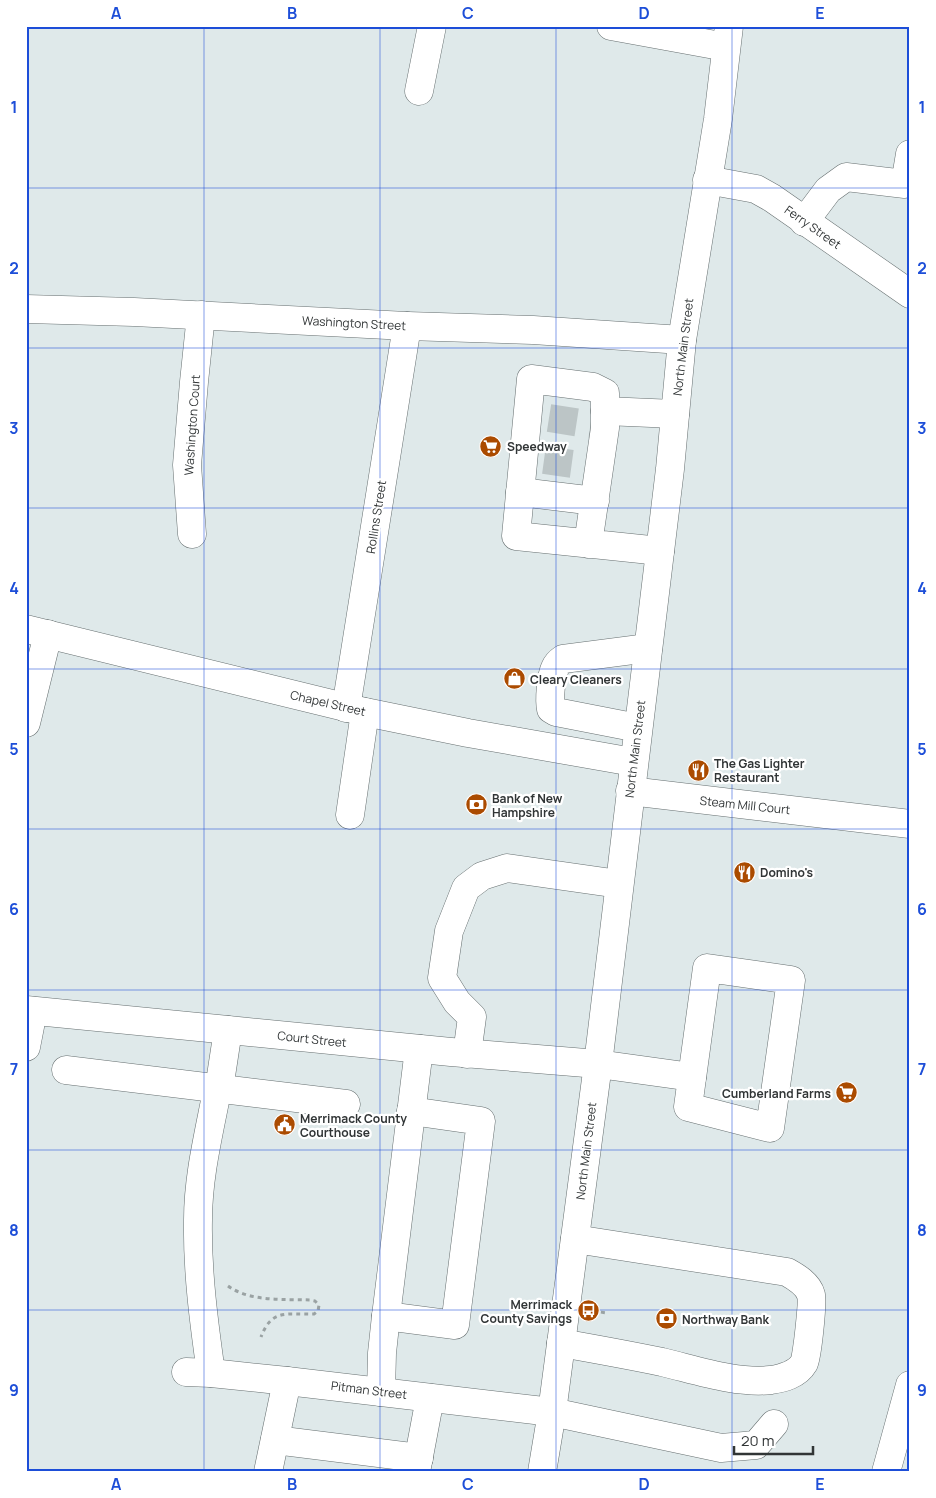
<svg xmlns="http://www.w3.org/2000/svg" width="936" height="1498" viewBox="0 0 936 1498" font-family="Manrope,sans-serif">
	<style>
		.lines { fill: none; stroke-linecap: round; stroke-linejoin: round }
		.minor-tunnel { stroke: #bcc5c6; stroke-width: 28; stroke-dasharray: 28 14; stroke-linecap: butt }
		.minor-casing { stroke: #666f70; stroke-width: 29 }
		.major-casing { stroke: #666f70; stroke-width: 29 }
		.path { stroke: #9aa2a3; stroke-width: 3; stroke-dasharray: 4 4; stroke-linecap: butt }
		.minor { stroke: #fff; stroke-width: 28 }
		.major { stroke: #fff; stroke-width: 28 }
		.grid { fill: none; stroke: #1d4ed8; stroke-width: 1; stroke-opacity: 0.55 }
		.labels { text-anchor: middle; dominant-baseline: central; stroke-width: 4.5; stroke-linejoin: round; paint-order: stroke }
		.street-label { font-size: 12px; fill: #313536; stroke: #fff }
		.poi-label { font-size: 12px; font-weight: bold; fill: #313536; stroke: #fff; text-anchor: start }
		.neatline { fill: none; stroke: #1d4ed8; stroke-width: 2 }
		.grid-label { font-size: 16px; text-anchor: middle; font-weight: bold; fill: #1d4ed8 }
	</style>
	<rect width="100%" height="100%" fill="#dfe9ea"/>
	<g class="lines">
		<g class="minor-tunnel">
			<polyline points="549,418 594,425"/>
			<polyline points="544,460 588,466"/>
		</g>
		<defs>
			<g id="minor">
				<polyline points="611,26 726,47"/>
				<polyline points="419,91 432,26"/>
				<polyline points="707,180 756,189 772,198 910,294"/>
				<polyline points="804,222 828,190 846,177 905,184 910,154"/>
				<polyline points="26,309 134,312 407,326 533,330 682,340"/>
				<polyline points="605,411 675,414"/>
				<polyline points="520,492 595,501"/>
				<polyline points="192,534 187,465 194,382 201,315"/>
				<polyline points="588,544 605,428 605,393 593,387 531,379 516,536 660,551"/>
				<polyline points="26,629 365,712 468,733 633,762"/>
				<polyline points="346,708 407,326"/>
				<polyline points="26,723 48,634"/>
				<path d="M638 728 556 712 551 709C549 700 551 676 555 668 557 663 560 661 563 659L648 648"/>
				<polyline points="630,791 910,824"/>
				<polyline points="350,815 365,712"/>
				<polygon points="707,968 791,980 770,1128 688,1107"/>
				<polyline points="26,1010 451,1052 598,1064 692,1077"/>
				<polyline points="26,1047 33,1011"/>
				<polyline points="467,1054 472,1017 457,1002 442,978 449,931 466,888 482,876 507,868 619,884"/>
				<polyline points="66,1070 346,1104"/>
				<polyline points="386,1316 455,1325 481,1121 411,1111"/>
				<path d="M561 1343C595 1349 628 1355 662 1362 696 1370 737 1384 771 1380 783 1378 797 1375 804 1363 807 1358 813 1302 811 1295 808 1284 796 1277 787 1272L575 1239"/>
				<polyline points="186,1372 211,1373 287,1381 552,1412 721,1448 756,1445 774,1424"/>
				<path d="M211 1373C204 1323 197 1271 198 1220 198 1178 208 1137 216 1096L219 1089 228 1030"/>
				<polyline points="381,1392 382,1353 386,1316 419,1049"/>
				<polyline points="275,1440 419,1458"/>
				<polyline points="268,1472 287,1381"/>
				<polyline points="416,1472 430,1398"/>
				<polyline points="886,1472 910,1385"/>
			</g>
			<polyline id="major" points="542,1472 552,1412 598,1064 670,469 682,340 718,119 729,26"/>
		</defs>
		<use href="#minor" class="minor-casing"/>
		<use href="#major" class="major-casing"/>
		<g class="path">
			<path d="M228 1286C250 1302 284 1299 310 1300L315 1301 319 1305 318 1311 314 1314C287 1315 272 1308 261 1337"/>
			<polyline points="593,1311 607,1313"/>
		</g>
		<use href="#minor" class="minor"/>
		<use href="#major" class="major"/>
	</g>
	<path class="grid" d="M204 26V1472M380 26V1472M556 26V1472M732 26V1472M26 188H910M26 348H910M26 508H910M26 669H910M26 829H910M26 990H910M26 1150H910M26 1310H910"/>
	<defs>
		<symbol id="supermarket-disc" viewBox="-11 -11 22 22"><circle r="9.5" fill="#ab4b00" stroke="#fff"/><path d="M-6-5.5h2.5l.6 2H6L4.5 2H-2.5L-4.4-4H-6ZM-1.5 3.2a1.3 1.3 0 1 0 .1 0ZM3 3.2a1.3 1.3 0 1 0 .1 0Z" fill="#fff"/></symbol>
		<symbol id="shop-disc" viewBox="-11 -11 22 22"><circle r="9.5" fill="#ab4b00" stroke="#fff"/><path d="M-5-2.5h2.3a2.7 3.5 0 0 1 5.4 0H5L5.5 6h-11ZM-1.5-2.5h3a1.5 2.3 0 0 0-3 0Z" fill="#fff"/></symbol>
		<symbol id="restaurant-disc" viewBox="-11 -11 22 22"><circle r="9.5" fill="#ab4b00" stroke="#fff"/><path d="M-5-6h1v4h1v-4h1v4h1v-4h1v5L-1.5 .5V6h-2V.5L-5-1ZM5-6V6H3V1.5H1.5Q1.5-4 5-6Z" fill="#fff"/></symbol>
		<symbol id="bank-disc" viewBox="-11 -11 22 22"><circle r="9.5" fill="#ab4b00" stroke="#fff"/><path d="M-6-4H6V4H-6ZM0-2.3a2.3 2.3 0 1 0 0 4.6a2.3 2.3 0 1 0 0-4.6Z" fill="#fff"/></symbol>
		<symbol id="civic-disc" viewBox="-11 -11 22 22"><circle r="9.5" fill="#ab4b00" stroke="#fff"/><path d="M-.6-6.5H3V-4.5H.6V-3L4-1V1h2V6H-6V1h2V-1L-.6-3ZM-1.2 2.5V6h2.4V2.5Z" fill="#fff"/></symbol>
		<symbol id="bus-disc" viewBox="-11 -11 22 22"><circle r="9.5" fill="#ab4b00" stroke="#fff"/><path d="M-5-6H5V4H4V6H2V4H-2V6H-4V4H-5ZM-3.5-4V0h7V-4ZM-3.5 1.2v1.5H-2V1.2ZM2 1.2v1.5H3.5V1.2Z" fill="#fff"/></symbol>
	</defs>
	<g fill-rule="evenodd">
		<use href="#supermarket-disc" x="478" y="434" width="25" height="25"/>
		<use href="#shop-disc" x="502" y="666" width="25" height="25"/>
		<use href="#restaurant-disc" x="686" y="758" width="25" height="25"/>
		<use href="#bank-disc" x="464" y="792" width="25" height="25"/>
		<use href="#restaurant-disc" x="732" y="860" width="25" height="25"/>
		<use href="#supermarket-disc" x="834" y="1080" width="25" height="25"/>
		<use href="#civic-disc" x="272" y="1112" width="25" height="25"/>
		<use href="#bus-disc" x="576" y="1298" width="25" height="25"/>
		<use href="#bank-disc" x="654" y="1306" width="25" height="25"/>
	</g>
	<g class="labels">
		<g class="street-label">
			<text transform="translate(813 227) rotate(35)">Ferry Street</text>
			<text transform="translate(354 323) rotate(3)">Washington Street</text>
			<text transform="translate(683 347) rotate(-83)">North Main Street</text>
			<text transform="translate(192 425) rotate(-86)">Washington Court</text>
			<text transform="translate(376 517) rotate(-81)">Rollins Street</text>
			<text transform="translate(328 703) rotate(13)">Chapel Street</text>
			<text transform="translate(635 749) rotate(-83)">North Main Street</text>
			<text transform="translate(745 805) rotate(6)">Steam Mill Court</text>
			<text transform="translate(312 1039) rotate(6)">Court Street</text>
			<text transform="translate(586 1151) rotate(-83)">North Main Street</text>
			<text transform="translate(369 1390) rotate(7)">Pitman Street</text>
		</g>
		<g class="poi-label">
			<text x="507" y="446">Speedway</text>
			<text x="530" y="679">Cleary Cleaners</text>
			<text x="714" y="763">The Gas Lighter<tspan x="714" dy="14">Restaurant</tspan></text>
			<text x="492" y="798">Bank of New<tspan x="492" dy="14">Hampshire</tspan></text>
			<text x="760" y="872">Domino's</text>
			<text x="831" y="1093" text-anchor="end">Cumberland Farms</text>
			<text x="300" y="1118">Merrimack County<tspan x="300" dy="14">Courthouse</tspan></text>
			<text x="572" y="1304" text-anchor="end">Merrimack<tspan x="572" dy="14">County Savings</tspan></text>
			<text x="682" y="1319">Northway Bank</text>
		</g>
	</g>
	<rect width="936" height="1498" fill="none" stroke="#ffffff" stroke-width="55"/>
	<path d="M734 1446v8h79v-8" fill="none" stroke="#313536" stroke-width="2.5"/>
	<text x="741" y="1446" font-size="15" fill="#313536" stroke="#ffffff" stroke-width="4" paint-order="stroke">20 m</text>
	<rect x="28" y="28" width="880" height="1442" class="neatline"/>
	<g class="grid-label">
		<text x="116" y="19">A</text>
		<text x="292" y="19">B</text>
		<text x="468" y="19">C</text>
		<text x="644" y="19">D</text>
		<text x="820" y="19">E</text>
		<text x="14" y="113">1</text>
		<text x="922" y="113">1</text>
		<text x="14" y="274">2</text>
		<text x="922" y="274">2</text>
		<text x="14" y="434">3</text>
		<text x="922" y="434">3</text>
		<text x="14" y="594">4</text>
		<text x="922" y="594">4</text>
		<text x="14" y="755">5</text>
		<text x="922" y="755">5</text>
		<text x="14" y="915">6</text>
		<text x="922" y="915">6</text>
		<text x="14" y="1075">7</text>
		<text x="922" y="1075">7</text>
		<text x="14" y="1236">8</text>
		<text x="922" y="1236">8</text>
		<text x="14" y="1396">9</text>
		<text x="922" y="1396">9</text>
		<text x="116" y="1490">A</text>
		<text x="292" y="1490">B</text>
		<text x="468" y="1490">C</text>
		<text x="644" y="1490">D</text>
		<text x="820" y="1490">E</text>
	</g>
</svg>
